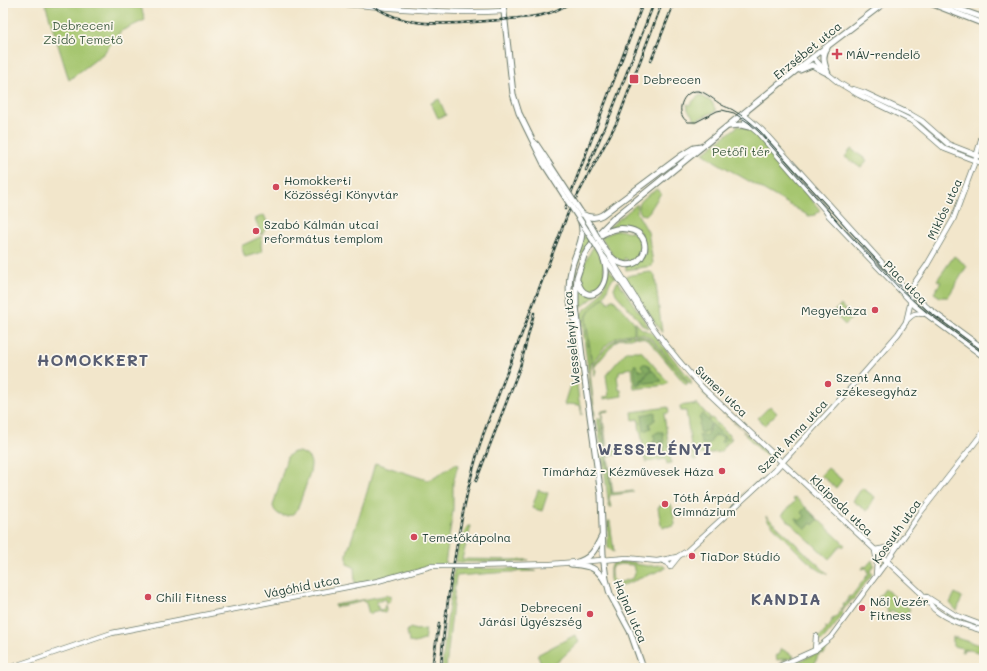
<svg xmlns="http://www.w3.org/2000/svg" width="987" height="671" viewBox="0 0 987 671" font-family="Mali,sans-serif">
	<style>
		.green { fill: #a6c66f; stroke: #628252; fill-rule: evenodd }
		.forest { fill: #84ab62; stroke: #52744b }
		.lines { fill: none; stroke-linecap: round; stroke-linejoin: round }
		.secondary-casing { stroke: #697869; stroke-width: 6 }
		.primary-casing { stroke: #697869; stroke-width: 7 }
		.secondary { stroke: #fff; stroke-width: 4.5 }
		.primary { stroke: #fff; stroke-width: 5 }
		.tram { stroke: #1f3d34; stroke-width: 1 }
		.rail-casing { stroke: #1f3d34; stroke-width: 2.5 }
		.rail { stroke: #fbf7ec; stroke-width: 1; stroke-dasharray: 3; stroke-linecap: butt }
		.secondary-bridge-casing { stroke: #697869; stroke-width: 6; stroke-linecap: butt }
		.primary-bridge-casing { stroke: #697869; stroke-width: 7; stroke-linecap: butt }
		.secondary-bridge { stroke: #fff; stroke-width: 4.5 }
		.primary-bridge { stroke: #fff; stroke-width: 5 }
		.poi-dot { fill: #d1495b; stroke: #fbf7ec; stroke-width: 1.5 }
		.labels { text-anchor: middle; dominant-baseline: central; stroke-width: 3.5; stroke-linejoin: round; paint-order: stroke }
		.park-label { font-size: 12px; fill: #415f43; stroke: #fbf7ec }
		.street-label { font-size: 12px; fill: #1f3d34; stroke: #fbf7ec }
		.poi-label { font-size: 12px; fill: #1f3d34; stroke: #fbf7ec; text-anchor: start }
		.district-label { font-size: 16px; font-weight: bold; letter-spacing: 1px; fill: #585e72; stroke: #fbf7ec }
	</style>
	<rect width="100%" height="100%" fill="#fbf7ec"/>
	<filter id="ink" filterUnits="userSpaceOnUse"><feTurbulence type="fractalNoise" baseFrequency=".025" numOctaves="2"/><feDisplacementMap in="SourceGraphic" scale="8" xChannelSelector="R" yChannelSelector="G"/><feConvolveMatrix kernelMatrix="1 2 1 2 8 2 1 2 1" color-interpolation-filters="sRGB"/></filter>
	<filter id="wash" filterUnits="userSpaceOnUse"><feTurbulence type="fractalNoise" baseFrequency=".012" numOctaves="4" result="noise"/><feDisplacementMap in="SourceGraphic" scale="16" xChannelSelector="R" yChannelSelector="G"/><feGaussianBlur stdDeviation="0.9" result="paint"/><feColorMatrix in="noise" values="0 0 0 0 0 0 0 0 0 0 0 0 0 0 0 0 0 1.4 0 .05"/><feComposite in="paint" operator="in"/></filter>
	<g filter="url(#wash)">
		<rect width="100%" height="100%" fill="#f2e6cb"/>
		<g class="green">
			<polygon points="45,3 140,3 145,20 121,31 103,54 69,80"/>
			<polygon points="700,95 712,102 716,111 696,120 688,110 687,104 690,105 694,100"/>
			<polygon points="439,99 446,115 438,118 431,103"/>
			<polygon points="738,126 748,128 757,134 820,210 815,215 809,216 716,162 703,153"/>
			<polygon points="851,149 867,160 861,168 845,157"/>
			<path d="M657 189 661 193 649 212 646 215 641 214C633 202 649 195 657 189Z"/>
			<path d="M637 204V213L648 232 653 263 652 266 626 270V266L646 253 639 231C628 225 618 229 607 229Z"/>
			<polygon points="264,215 268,224 262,235 255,219"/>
			<path d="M617 230C634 232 640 230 643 250L636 261 627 264V259L624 258V262L616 258 612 254 601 237Z"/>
			<path d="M585 231 590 239C577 259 573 279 573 302L571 301 572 273Z"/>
			<polygon points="262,236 261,245 262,252 245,257 241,246"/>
			<polygon points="594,245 604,265 604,276 600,287 592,293 584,291 580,281 581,274 586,260"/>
			<polygon points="954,256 967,266 948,297 940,297 934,293 941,282 937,280"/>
			<path d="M608 268 615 277 610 282 605 295 590 310 585 319 591 365 590 374 595 415 594 416 581 314C584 309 589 307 593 303 603 293 607 281 608 268Z"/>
			<polygon points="650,272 654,274 655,277 662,333 625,277 631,275"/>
			<polygon points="618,281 649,327 649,328 643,326 638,319 616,294 614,288"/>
			<polygon points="579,290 597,295 580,308"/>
			<path d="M604 297 609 303 611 301V299H613L634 322V334C614 333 602 348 592 364L586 319 590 310Z"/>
			<polygon points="841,305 852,318 845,325 833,312"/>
			<polygon points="635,322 642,329 652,333 691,380 691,385 653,340 643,334 635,334"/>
			<path d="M634 335V338H622L616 341 595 366 594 369 596 370 594 377 593 365C603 350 614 335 634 335Z"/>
			<polygon points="635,335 643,336 652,341 688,383 686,385 650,342 643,338 635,337"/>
			<polygon points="627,351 641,351 668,382 665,385 634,389 632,368 625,369 625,370 619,371 619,375 617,376 619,390 621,390 622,396 604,399 604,397 609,396 606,375"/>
			<polygon points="574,381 577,384 579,401 581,405 582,415 580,405 566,404 566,406 564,404 570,385"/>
			<polygon points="702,392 741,428 772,459 771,460 770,460 745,435 746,433 745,432 743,433 744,431 736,423 734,424 735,422 728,416 726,417 727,415 725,413 723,414 724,412 718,406 716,407 717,406 710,399 708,400 709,398"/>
			<polygon points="696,403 697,404 696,406 698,405 704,411 703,412 705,412 710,417 709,419 712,418 717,423 716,425 718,424 724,430 723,432 725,431 730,436 729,438 732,438 720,452 697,455 697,460 693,460 686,411 681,411 680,406 693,404 694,406"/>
			<polygon points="770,406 777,413 765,425 758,418"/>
			<polygon points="668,407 669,413 664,414 671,463 667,464 666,459 645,462 646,459 644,459 643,451 645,451 643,450 642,442 644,441 642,441 641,433 642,432 640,432 639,424 641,423 639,423 638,419 633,420 632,412"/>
			<polygon points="609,410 609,411 602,412 607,449 627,447 628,453 608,456 613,493 633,491 634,492 612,495 601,412 602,411"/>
			<polygon points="597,418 600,418 611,493 609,499 611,507 609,507 608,498"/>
			<path d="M293 452C302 451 312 456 311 466 310 477 301 498 297 510 290 519 276 518 273 506L287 457Z"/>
			<polygon points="375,463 427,480 434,478 455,464 458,465 453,483 453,510 445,564 355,584 354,567 347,564 347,553 367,492"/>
			<polygon points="828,468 842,480 836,488 821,475"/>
			<polygon points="862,488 875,497 867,511 853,501"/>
			<polygon points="538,490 548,493 542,511 532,508"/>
			<polygon points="795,497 845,545 843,547 841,545 829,559 782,515 795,501 793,499"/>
			<polygon points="671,504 672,507 675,524 674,526 663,527 661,525 658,508 659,506"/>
			<path d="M766 516 828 574C814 572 779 532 768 521Z"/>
			<polygon points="608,521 610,521 614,552 608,548"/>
			<path d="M469 526H471L462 559 529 560 522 562H455C457 551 461 534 469 526Z"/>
			<polygon points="872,560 874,565 870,571 872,574 853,600 850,600 851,602 847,599 849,596 851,597 869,573 867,572 868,570 866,568 862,569 864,566 866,567"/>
			<path d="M624 562H635V564L648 566 662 565 666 568 621 586 614 590 610 579V568L613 563ZM620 564 633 565 635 574 633 578 618 583 614 581 611 575V569L613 566Z"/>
			<polygon points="521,568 536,571 508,572 456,576 446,668 442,668 447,620 454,569"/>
			<polygon points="885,589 910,609 903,619 892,610 889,614 887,612 888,610 876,601"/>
			<polygon points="955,593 962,597 957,611 950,603"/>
			<polygon points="388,595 389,597 391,596 391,600 387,604 386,599 376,602 379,610 384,609 385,605 386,610 385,613 380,612 380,610 372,612 371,614 369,614 366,603 361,600 356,603 335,607 335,605"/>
			<polygon points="846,600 850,603 842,610 842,615 836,624 823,640 819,641 818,637 820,637 827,629 825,627 828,628 832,622 831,620 834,620 832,618 834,619 839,613 838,611 840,612 841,610 840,608 842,609 844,606 843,604 845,604 847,602"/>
			<polygon points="410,628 416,630 426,629 424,640 415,643 409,642 407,631"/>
			<polygon points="575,635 579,642 551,668 544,668 537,655"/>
			<polygon points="953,637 984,646 984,653 964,649 963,652 962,652 962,648 953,646"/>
			<polygon points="828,644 829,645 824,654 822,653 818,655 814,666 812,665 811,668 783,668 813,655"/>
			<polygon points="780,648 794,656 791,657 794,657 780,662 788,658 777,660 776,655 779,655 781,651"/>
		</g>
		<g class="forest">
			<polygon points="643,364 647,364 651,369 645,374 643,379 639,381 639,385 636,385 634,365 636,365 639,370 642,371 644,369 641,366"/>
			<polygon points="652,370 662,381 640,384 640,381 644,380 646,375"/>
			<polygon points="655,412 655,420 649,424 651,428 644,431 642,415"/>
			<polygon points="702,414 711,423 708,430 701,433 700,432 699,424 701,421 699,418"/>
			<polygon points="712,424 727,439 723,443 721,442 723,439 723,437 715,435 709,444 702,444 699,435 702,436 706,436"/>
			<polygon points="658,432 663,432 665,455 657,456 655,452 660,451 663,448 662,447 657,446 662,441 654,443 653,447 653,442 655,438 653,435"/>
			<polygon points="806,507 818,520 813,525 811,523 806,529 795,519 796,517 800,521 805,516 801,512"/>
		</g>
	</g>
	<g filter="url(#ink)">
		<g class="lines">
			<defs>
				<g id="secondary">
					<path d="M331 3C389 7 446 15 504 11"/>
					<polyline points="813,57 828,74 839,83 859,95 914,122 945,149 984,164"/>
					<polyline points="853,89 865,93 910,114 922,121 948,144 984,158"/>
					<polyline points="747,111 744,118 746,123 758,133 825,210 829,216 915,306 984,357"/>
					<polyline points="743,114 762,130 903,286 928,308 984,349"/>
					<path d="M604 257C635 303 665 348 703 388L922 594C926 598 930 604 934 609 948 621 967 626 984 631"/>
					<polyline points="610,257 650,322"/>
					<path d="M907 320C912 315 915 312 923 314"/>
					<polyline points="875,550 891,547 898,544"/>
					<polyline points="875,551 877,562 876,575"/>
					<polyline points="663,561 668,563 670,567 678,557"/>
					<polyline points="471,566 551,564 627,558 657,561 677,557 687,551 776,469 857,381 898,334 906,322 910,305 911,290 913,285 927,265 953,220 974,164 984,129"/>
					<polyline points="927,597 955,615 984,626"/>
					<polyline points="815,650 816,636"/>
					<polyline points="9,668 112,633 378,581 431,566"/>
					<polyline points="775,668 815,650 831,637 887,561 921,512 984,431"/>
				</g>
				<g id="primary">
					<polyline points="503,3 513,94 519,113 544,164"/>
					<polyline points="930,3 984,24"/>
					<polyline points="942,3 984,18"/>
					<path d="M827 48C821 57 825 65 828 74"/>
					<polyline points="800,70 812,65 825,72"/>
					<polyline points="729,126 741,125 749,127"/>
					<polyline points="536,144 548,162"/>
					<path d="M582 214C589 218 595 219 602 215L681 156 694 148 701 147"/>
					<polyline points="583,215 592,228"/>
					<path d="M598 237C607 231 617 227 627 229 666 235 633 295 602 245"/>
					<path d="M578 282C586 311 622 284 598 248"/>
					<path d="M576 325C569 306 567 285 572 266 576 251 585 239 581 223"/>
					<path d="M575 563C591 559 595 550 602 536"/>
					<path d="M571 564C588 566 597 566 606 583"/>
					<polyline points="643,668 630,631 610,594 606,579 603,555 601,495 584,373 576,306 576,291 577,277 584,256 597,235 613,219 804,64 884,3"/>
				</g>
			</defs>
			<use href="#secondary" class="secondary-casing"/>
			<use href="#primary" class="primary-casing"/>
			<use href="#secondary" class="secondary"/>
			<use href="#primary" class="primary"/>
			<path class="tram" d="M984 352 927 310 902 287 846 227 760 131C752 123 743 116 733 110 730 108 725 107 722 105 715 101 706 92 698 91 682 90 674 114 688 122H696L717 111 722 110 734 113 749 123 759 132 842 227 900 289 925 311 984 354"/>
			<defs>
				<g id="rail">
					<path d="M369 3C380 11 392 17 405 20 434 27 470 22 500 20 514 18 528 18 542 15 552 13 562 8 570 3"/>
					<polyline points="651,61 674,3"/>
					<polyline points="586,170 611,113 654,3"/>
					<polyline points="565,209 643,3"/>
					<polyline points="476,481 520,367 534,313"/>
					<polyline points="432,668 439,624"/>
					<path d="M441 668C443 633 448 597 454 562 461 519 469 477 483 435L568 213 617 122 662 3"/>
				</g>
			</defs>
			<use href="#rail" class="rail-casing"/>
			<use href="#rail" class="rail"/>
			<defs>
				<polyline id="secondary-bridge" points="431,566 471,566"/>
				<g id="primary-bridge">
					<polyline points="548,162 582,214"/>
					<polyline points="544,164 598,248"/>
					<polyline points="592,228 602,245"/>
				</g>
			</defs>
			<use href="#secondary-bridge" class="secondary-bridge-casing"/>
			<use href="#primary-bridge" class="primary-bridge-casing"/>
			<use href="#secondary-bridge" class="secondary-bridge"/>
			<use href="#primary-bridge" class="primary-bridge"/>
		</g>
	</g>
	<g class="poi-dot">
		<path d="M835 48h4v4h4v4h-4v4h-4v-4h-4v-4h4z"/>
		<rect x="629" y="74" width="10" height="10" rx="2"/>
		<circle cx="276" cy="187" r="4"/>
		<circle cx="256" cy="231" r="4"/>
		<circle cx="875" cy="310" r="4"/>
		<circle cx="828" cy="384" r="4"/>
		<circle cx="722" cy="471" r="4"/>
		<circle cx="665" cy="504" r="4"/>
		<circle cx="414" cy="537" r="4"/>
		<circle cx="692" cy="556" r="4"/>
		<circle cx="148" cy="597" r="4"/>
		<circle cx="862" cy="608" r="4"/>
		<circle cx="590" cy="614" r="4"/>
	</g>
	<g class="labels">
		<g class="park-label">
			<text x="83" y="25">Debreceni<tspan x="83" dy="14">Zsidó Temető</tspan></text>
			<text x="741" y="151">Petőfi tér</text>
		</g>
		<g class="street-label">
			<text transform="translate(807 50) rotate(-39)">Erzsébet utca</text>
			<text transform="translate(944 209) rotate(-65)">Miklós utca</text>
			<text transform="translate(906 282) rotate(45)">Piac utca</text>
			<text transform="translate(571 338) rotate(-95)">Wesselényi utca</text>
			<text transform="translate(722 391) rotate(44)">Sumen utca</text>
			<text transform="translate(792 436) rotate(-47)">Szent Anna utca</text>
			<text transform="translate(842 505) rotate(44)">Klaipeda utca</text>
			<text transform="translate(896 531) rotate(-55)">Kossuth utca</text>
			<text transform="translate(302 586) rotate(-11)">Vágóhíd utca</text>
			<text transform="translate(631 611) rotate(67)">Hajnal utca</text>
		</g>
		<g class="poi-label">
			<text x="846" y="54">MÁV-rendelő</text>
			<text x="643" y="79">Debrecen</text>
			<text x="284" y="180">Homokkerti<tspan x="284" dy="14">Közösségi Könyvtár</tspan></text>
			<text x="264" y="224">Szabó Kálmán utcai<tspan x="264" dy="14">református templom</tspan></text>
			<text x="867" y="310" text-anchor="end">Megyeháza</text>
			<text x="836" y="377">Szent Anna<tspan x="836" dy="14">székesegyház</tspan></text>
			<text x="714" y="471" text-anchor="end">Tímárház - Kézművesek Háza</text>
			<text x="673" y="497">Tóth Árpád<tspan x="673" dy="14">Gimnázium</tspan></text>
			<text x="422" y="537">Temetőkápolna</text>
			<text x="700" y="556">TiaDor Stúdió</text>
			<text x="156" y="597">Chili Fitness</text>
			<text x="870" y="601">Női Vezér<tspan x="870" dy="14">Fitness</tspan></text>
			<text x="582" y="607" text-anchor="end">Debreceni<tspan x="582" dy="14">Járási Ügyészség</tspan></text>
		</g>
		<g class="district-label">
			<text x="93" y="359">HOMOKKERT</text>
			<text x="655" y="448">WESSELÉNYI</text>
			<text x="786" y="598">KANDIA</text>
		</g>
	</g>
	<rect width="987" height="671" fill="none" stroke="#fbf7ec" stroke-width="16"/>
</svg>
